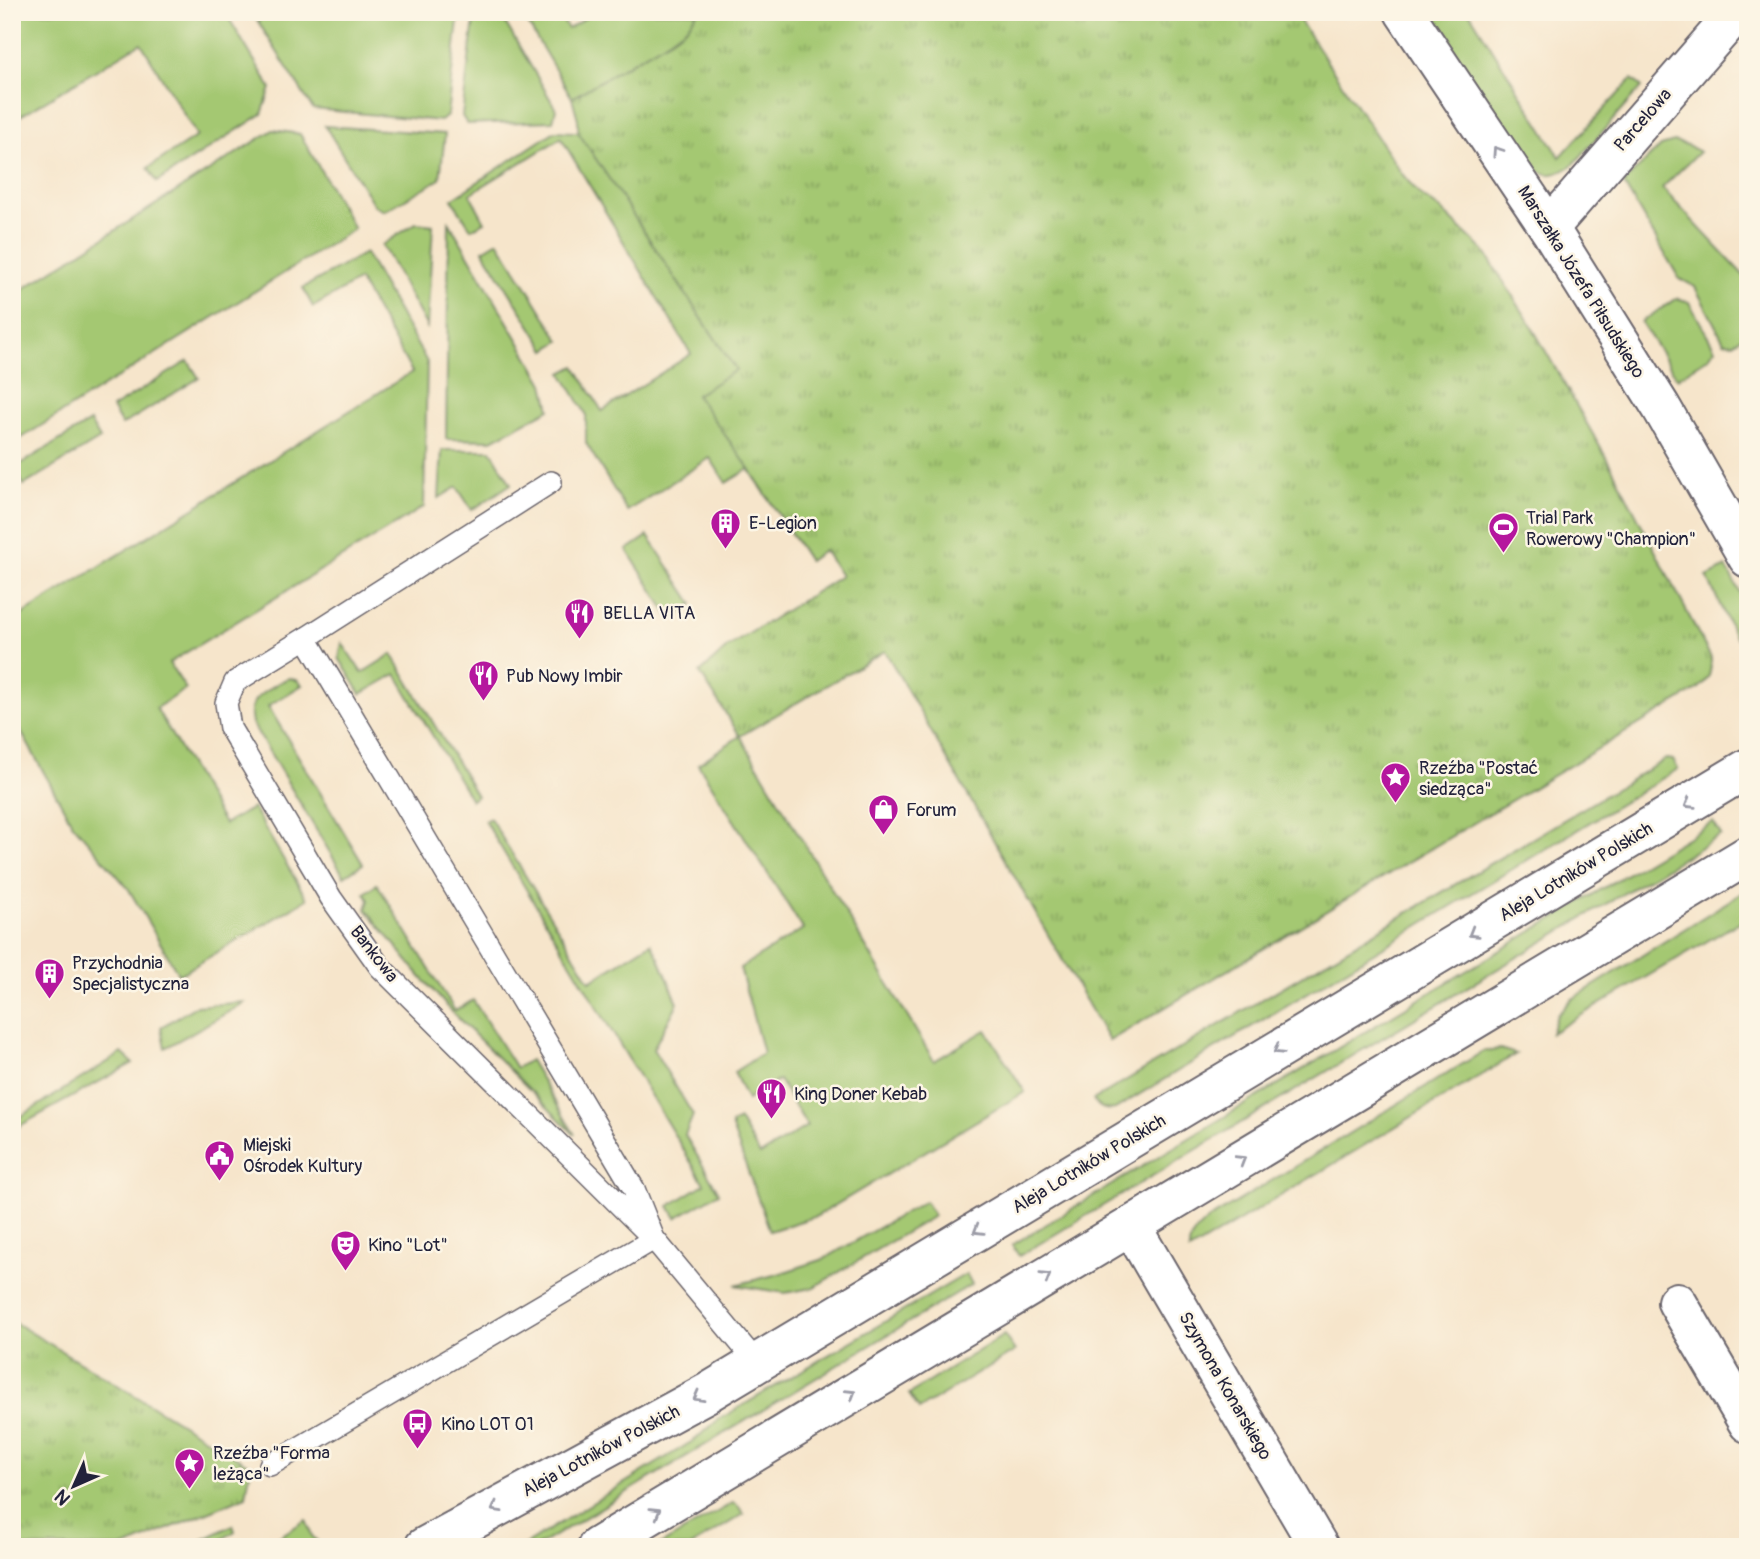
<svg xmlns="http://www.w3.org/2000/svg" width="1760" height="1559" viewBox="0 0 1760 1559" font-family="Pangolin,sans-serif">
	<style>
		.grass { fill: #a4c872; stroke: #637556; stroke-width: 2 }
		.park { fill: url(#park-tufts); stroke: #637556; stroke-width: 2 }
		.lines { fill: none; stroke-linecap: round; stroke-linejoin: round }
		.service-casing { stroke: #6c666d; stroke-width: 24 }
		.minor-casing { stroke: #6c666d; stroke-width: 42 }
		.tertiary-casing { stroke: #6c666d; stroke-width: 42 }
		.service { stroke: #fff; stroke-width: 21 }
		.minor { stroke: #fff; stroke-width: 38 }
		.tertiary { stroke: #fff; stroke-width: 38 }
		.oneway { stroke: #9c9ca7 }
		.labels { text-anchor: middle; dominant-baseline: central; stroke-width: 5; stroke-linejoin: round; paint-order: stroke }
		.street-label { font-size: 18px; fill: #22223b; stroke: #fcf5e5 }
		.poi-label { font-size: 18px; fill: #22223b; stroke: #fcf5e5; text-anchor: start }
	</style>
	<defs>
		<pattern id="park-tufts" width="24" height="20" patternUnits="userSpaceOnUse" patternTransform="scale(1.75)"><rect width="24" height="20" fill="#a4c872"/><path d="M3 7l-1-3M5 7V3M7 7l1-3M15 17l-1-3M17 17v-4M19 17l1-3" fill="none" stroke="#85a25f"/></pattern>
	</defs>
	<rect width="100%" height="100%" fill="#fcf5e5"/>
	<filter id="ink" filterUnits="userSpaceOnUse"><feTurbulence type="fractalNoise" baseFrequency=".0143" numOctaves="2"/><feDisplacementMap in="SourceGraphic" scale="14" xChannelSelector="R" yChannelSelector="G"/><feConvolveMatrix kernelMatrix="1 2 1 2 8 2 1 2 1" color-interpolation-filters="sRGB"/></filter>
	<filter id="wash" filterUnits="userSpaceOnUse"><feTurbulence type="fractalNoise" baseFrequency=".00686" numOctaves="4" result="noise"/><feDisplacementMap in="SourceGraphic" scale="28" xChannelSelector="R" yChannelSelector="G"/><feGaussianBlur stdDeviation="1.57" result="paint"/><feColorMatrix in="noise" values="0 0 0 0 0 0 0 0 0 0 0 0 0 0 0 0 0 1.4 0 .05"/><feComposite in="paint" operator="in"/></filter>
	<g filter="url(#wash)">
		<rect width="100%" height="100%" fill="#f6e5cb"/>
		<g class="grass">
			<polygon points="12,12 225,12 271,88 262,114 157,182 148,168 197,136 141,43 12,121"/>
			<polygon points="252,12 459,12 447,116 441,121 313,109"/>
			<polygon points="475,12 499,12 556,109 553,121 467,124 462,116"/>
			<polygon points="521,12 557,12 568,29 595,12 698,12 686,28 671,39 572,98"/>
			<path d="M1420 12H1469L1560 157 1632 79 1642 87 1574 164C1555 178 1545 177 1526 164Z"/>
			<polygon points="325,126 445,134 440,179 384,211 374,205"/>
			<polygon points="273,130 300,134 354,229 12,444 12,296"/>
			<polygon points="555,131 719,140 809,561 749,469 726,483 710,458 627,511 586,443 586,414 562,373 575,366 602,411 691,354 561,138 470,194 485,222 471,229 452,199"/>
			<polygon points="1674,142 1688,145 1699,152 1662,188 1748,280 1748,332 1734,343 1724,342 1695,287 1679,278 1623,183 1661,146"/>
			<polygon points="449,222 544,384 550,409 492,440 446,439"/>
			<polygon points="416,223 433,225 427,327 382,245"/>
			<polygon points="498,241 560,341 546,350 483,250"/>
			<polygon points="365,253 427,362 424,507 169,663 186,689 156,708 224,824 253,808 307,899 179,975 128,888 72,823 19,728 12,731 12,621 412,372 359,280 313,307 303,288"/>
			<polygon points="1677,298 1689,302 1715,349 1709,357 1677,378 1641,322"/>
			<polygon points="188,361 199,378 122,425 112,408"/>
			<polygon points="90,422 100,439 24,485 14,468"/>
			<polygon points="442,450 491,450 511,484 472,510 457,487 439,498"/>
			<polygon points="648,536 693,604 671,619 627,550"/>
			<polygon points="1726,567 1748,607 1748,647 1735,637 1707,577"/>
			<polygon points="342,643 362,673 392,654 477,796 471,800 396,674 361,694 339,658"/>
			<path d="M290 678 297 680 302 685 268 706 363 864 344 876 252 723C248 705 254 698 269 689 276 684 282 680 290 678Z"/>
			<polygon points="740,736 934,1061 986,1030 1025,1092 817,1216 770,1231 731,1125 739,1120 760,1155 807,1126 779,1080 747,1100 734,1072 763,1053 740,968 803,929 698,764"/>
			<path d="M1666 759 1673 760 1678 769 1115 1109C1105 1111 1099 1108 1093 1100Z"/>
			<polygon points="490,818 590,981 651,943 659,958 678,1003 653,1049 693,1115 685,1135 719,1193 676,1218 669,1206 704,1184 485,821"/>
			<polygon points="1713,822 1721,835 1019,1256 1012,1245"/>
			<polygon points="377,884 455,1011 473,1000 516,1068 530,1060 575,1135 453,1013 415,970 366,909 369,900 365,893"/>
			<polygon points="1748,889 1748,917 1551,1033 1557,1015 1571,1000"/>
			<polygon points="246,1002 165,1048 161,1027 196,1006"/>
			<path d="M1500 1049 1516 1054 1189 1251C1188 1237 1199 1227 1209 1219L1484 1051Z"/>
			<polygon points="122,1053 133,1063 12,1130 12,1122"/>
			<polygon points="925,1201 934,1216 812,1288 785,1293 735,1285 778,1274 824,1259"/>
			<polygon points="966,1274 972,1284 536,1547 521,1547 696,1439 718,1420"/>
			<polygon points="1004,1335 1015,1351 919,1409 909,1394"/>
			<polygon points="733,1503 738,1506 744,1514 689,1547 657,1547"/>
			<polygon points="306,1520 312,1536 319,1543 313,1547 263,1547"/>
			<polygon points="233,1525 235,1531 210,1547 188,1547"/>
		</g>
		<g class="park">
			<path d="M698 12H1294L1402 174 1420 195 1441 210 1484 251 1528 320 1612 468 1711 658C1711 674 1710 678 1698 689L1109 1041 885 651 740 736 700 673 728 647 841 576 824 550 809 561 749 468 696 395 736 370 578 132V119L572 98 671 39 686 28Z"/>
			<polygon points="12,1321 251,1466 246,1496 125,1547 12,1547"/>
		</g>
	</g>
	<g filter="url(#ink)">
		<g class="lines">
			<defs>
				<g id="service">
					<polyline points="551,482 306,638 634,1189 654,1239 757,1363"/>
					<polyline points="270,1465 654,1239 380,967 331,898 230,728 226,703 235,682 306,638"/>
				</g>
				<g id="minor">
					<polyline points="1404,12 1549,228 1661,407 1748,558"/>
					<polyline points="1549,228 1737,12"/>
					<polyline points="1131,1226 1319,1547"/>
					<polyline points="1677,1302 1748,1423"/>
				</g>
				<g id="tertiary">
					<polyline points="424,1547 707,1393 1748,768"/>
					<polyline points="597,1547 1748,855"/>
				</g>
			</defs>
			<use href="#service" class="service-casing"/>
			<use href="#minor" class="minor-casing"/>
			<use href="#tertiary" class="tertiary-casing"/>
			<use href="#service" class="service"/>
			<use href="#minor" class="minor"/>
			<use href="#tertiary" class="tertiary"/>
		</g>
		<defs><path id="oneway-chevron" d="M-2-3.5L2.5 0L-2 3.5" fill="none" stroke-width="1.6" stroke-linecap="round" stroke-linejoin="round" transform="scale(1.75)"/></defs>
		<g class="oneway">
			<use href="#oneway-chevron" transform="translate(1497 151) rotate(-124)"/>
			<use href="#oneway-chevron" transform="translate(1689 804) rotate(149)"/>
			<use href="#oneway-chevron" transform="translate(1473 933) rotate(149)"/>
			<use href="#oneway-chevron" transform="translate(1278 1050) rotate(149)"/>
			<use href="#oneway-chevron" transform="translate(1241 1160) rotate(-31)"/>
			<use href="#oneway-chevron" transform="translate(978 1230) rotate(149)"/>
			<use href="#oneway-chevron" transform="translate(1046 1277) rotate(-31)"/>
			<use href="#oneway-chevron" transform="translate(851 1394) rotate(-31)"/>
			<use href="#oneway-chevron" transform="translate(698 1397) rotate(151)"/>
			<use href="#oneway-chevron" transform="translate(496 1508) rotate(151)"/>
			<use href="#oneway-chevron" transform="translate(656 1512) rotate(-31)"/>
		</g>
	</g>
	<defs>
		<symbol id="building-pin" viewBox="-11 -11 22 30"><path d="M0 17L-7.5 6A9.5 9.5 0 1 1 7.5 6Z" fill="#b5179e" stroke="#fcf5e5"/><path d="M-4-6H4V6H1V3H-1V6H-4ZM-2.5-4.3h1.7v1.8h-1.7ZM.8-4.3h1.7v1.8H.8ZM-2.5-1h1.7V.8h-1.7ZM.8-1h1.7V.8H.8Z" fill="#fff"/></symbol>
		<symbol id="stadium-pin" viewBox="-11 -11 22 30"><path d="M0 17L-7.5 6A9.5 9.5 0 1 1 7.5 6Z" fill="#b5179e" stroke="#fcf5e5"/><path d="M0-5a6.5 5 0 1 0 0 10a6.5 5 0 1 0 0-10ZM-3.5-1.8h7v3.6h-7Z" fill="#fff"/></symbol>
		<symbol id="restaurant-pin" viewBox="-11 -11 22 30"><path d="M0 17L-7.5 6A9.5 9.5 0 1 1 7.5 6Z" fill="#b5179e" stroke="#fcf5e5"/><path d="M-5-6h1v4h1v-4h1v4h1v-4h1v5L-1.5 .5V6h-2V.5L-5-1ZM5-6V6H3V1.5H1.5Q1.5-4 5-6Z" fill="#fff"/></symbol>
		<symbol id="sight-pin" viewBox="-11 -11 22 30"><path d="M0 17L-7.5 6A9.5 9.5 0 1 1 7.5 6Z" fill="#b5179e" stroke="#fcf5e5"/><path d="M0-6L1.8-2.2L6-1.7L2.9 1.2L3.7 5.4L0 3.3L-3.7 5.4L-2.9 1.2L-6-1.7L-1.8-2.2Z" fill="#fff"/></symbol>
		<symbol id="shop-pin" viewBox="-11 -11 22 30"><path d="M0 17L-7.5 6A9.5 9.5 0 1 1 7.5 6Z" fill="#b5179e" stroke="#fcf5e5"/><path d="M-5-2.5h2.3a2.7 3.5 0 0 1 5.4 0H5L5.5 6h-11ZM-1.5-2.5h3a1.5 2.3 0 0 0-3 0Z" fill="#fff"/></symbol>
		<symbol id="civic-pin" viewBox="-11 -11 22 30"><path d="M0 17L-7.5 6A9.5 9.5 0 1 1 7.5 6Z" fill="#b5179e" stroke="#fcf5e5"/><path d="M-.6-6.5H3V-4.5H.6V-3L4-1V1h2V6H-6V1h2V-1L-.6-3ZM-1.2 2.5V6h2.4V2.5Z" fill="#fff"/></symbol>
		<symbol id="theatre-pin" viewBox="-11 -11 22 30"><path d="M0 17L-7.5 6A9.5 9.5 0 1 1 7.5 6Z" fill="#b5179e" stroke="#fcf5e5"/><path d="M-5-5.5Q0-4 5-5.5V0Q5 5 0 6Q-5 5-5 0ZM-3.3-2.5H-1v1.5H-3.3ZM1-2.5H3.3v1.5H1ZM-2.8 1Q0 5.5 2.8 1Z" fill="#fff"/></symbol>
		<symbol id="bus-pin" viewBox="-11 -11 22 30"><path d="M0 17L-7.5 6A9.5 9.5 0 1 1 7.5 6Z" fill="#b5179e" stroke="#fcf5e5"/><path d="M-5-6H5V4H4V6H2V4H-2V6H-4V4H-5ZM-3.5-4V0h7V-4ZM-3.5 1.2v1.5H-2V1.2ZM2 1.2v1.5H3.5V1.2Z" fill="#fff"/></symbol>
	</defs>
	<g fill-rule="evenodd">
		<use href="#building-pin" x="708" y="506" width="35" height="47"/>
		<use href="#stadium-pin" x="1486" y="510" width="35" height="47"/>
		<use href="#restaurant-pin" x="562" y="596" width="35" height="47"/>
		<use href="#restaurant-pin" x="466" y="658" width="35" height="47"/>
		<use href="#sight-pin" x="1378" y="760" width="35" height="47"/>
		<use href="#shop-pin" x="866" y="792" width="35" height="47"/>
		<use href="#building-pin" x="32" y="956" width="35" height="47"/>
		<use href="#restaurant-pin" x="754" y="1076" width="35" height="47"/>
		<use href="#civic-pin" x="202" y="1138" width="35" height="47"/>
		<use href="#theatre-pin" x="328" y="1228" width="35" height="47"/>
		<use href="#bus-pin" x="400" y="1406" width="35" height="47"/>
		<use href="#sight-pin" x="172" y="1446" width="35" height="47"/>
	</g>
	<g class="labels">
		<g class="street-label">
			<text transform="translate(1643 120) rotate(-49)">Parcelowa</text>
			<text transform="translate(1581 282) rotate(58)">Marszałka Józefa Piłsudskiego</text>
			<text transform="translate(1576 872) rotate(-31)">Aleja Lotników Polskich</text>
			<text transform="translate(374 954) rotate(52)">Bankowa</text>
			<text transform="translate(1089 1164) rotate(-31)">Aleja Lotników Polskich</text>
			<text transform="translate(1225 1386) rotate(60)">Szymona Konarskiego</text>
			<text transform="translate(601 1451) rotate(-28)">Aleja Lotników Polskich</text>
		</g>
		<g class="poi-label">
			<text x="1526" y="518">Trial Park<tspan x="1526" dy="21">Rowerowy "Champion"</tspan></text>
			<text x="749" y="523">E-Legion</text>
			<text x="603" y="613">BELLA VITA</text>
			<text x="506" y="676">Pub Nowy Imbir</text>
			<text x="1419" y="768">Rzeźba "Postać<tspan x="1419" dy="21">siedząca"</tspan></text>
			<text x="906" y="810">Forum</text>
			<text x="72" y="963">Przychodnia<tspan x="72" dy="21">Specjalistyczna</tspan></text>
			<text x="794" y="1094">King Doner Kebab</text>
			<text x="243" y="1145">Miejski<tspan x="243" dy="21">Ośrodek Kultury</tspan></text>
			<text x="368" y="1245">Kino "Lot"</text>
			<text x="441" y="1424">Kino LOT 01</text>
			<text x="213" y="1453">Rzeźba "Forma<tspan x="213" dy="21">leżąca"</tspan></text>
		</g>
	</g>
	<rect width="1760" height="1559" fill="none" stroke="#fcf5e5" stroke-width="42"/>
	<g transform="translate(74 1486) rotate(225)" stroke="#fcf5e5" stroke-width="5" paint-order="stroke">
	<path d="M0-5L12 26L0 18L-12 26Z" fill="#22223b"/>
	<text y="-10" font-size="19" font-weight="bold" text-anchor="middle" fill="#22223b">N</text>
	</g>
</svg>
